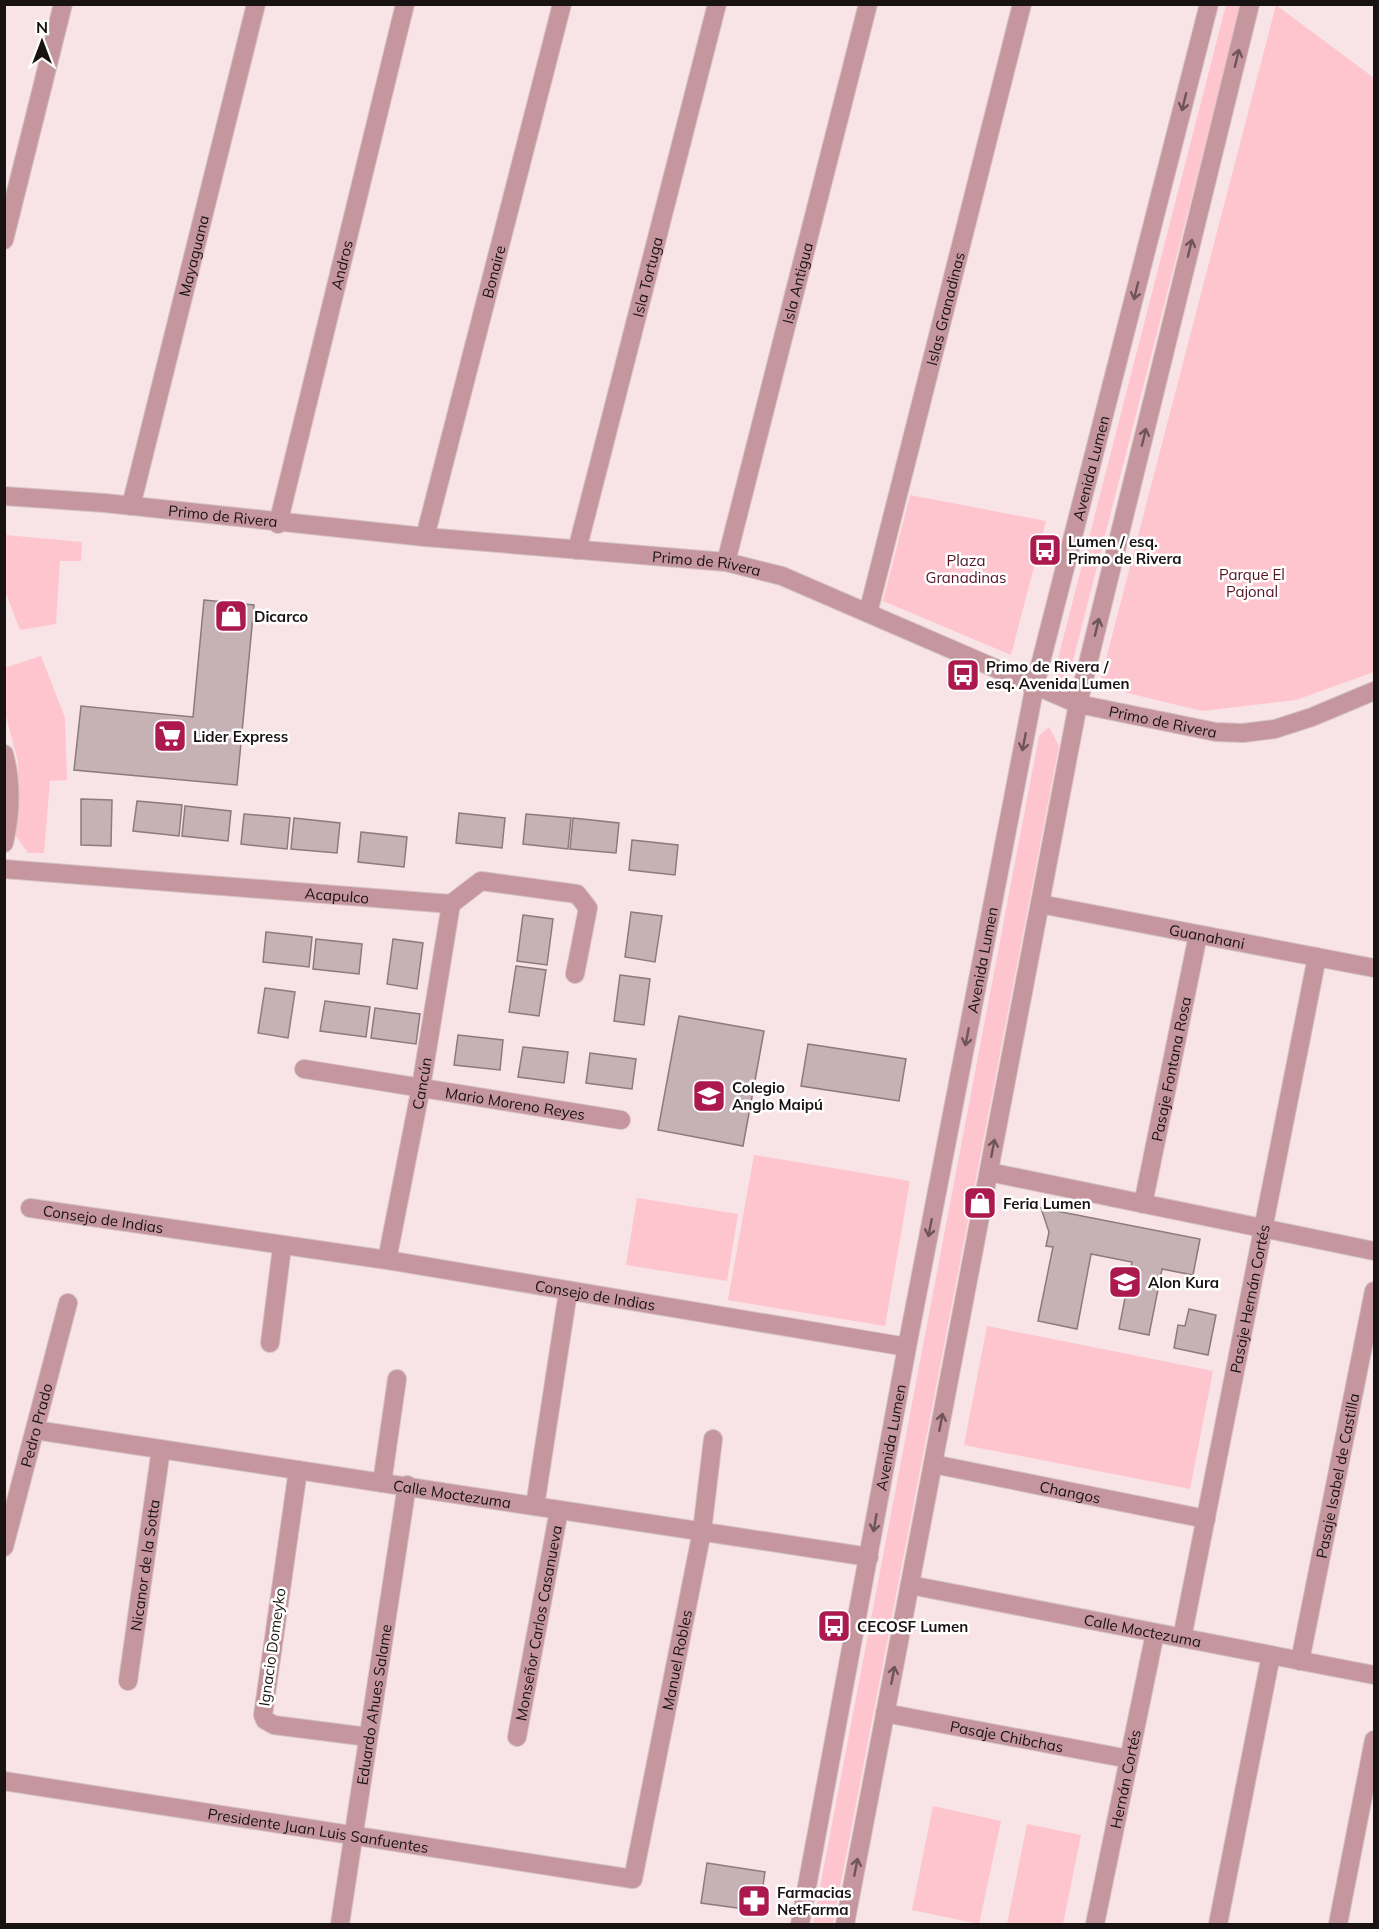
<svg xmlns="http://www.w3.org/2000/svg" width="1379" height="1929" viewBox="0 0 1379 1929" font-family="Mulish,sans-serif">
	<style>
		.green { fill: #fec5cf }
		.building { fill: #c6b1b5; stroke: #8c7a7d; stroke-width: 1.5 }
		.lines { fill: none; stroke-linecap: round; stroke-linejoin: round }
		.minor-casing { stroke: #d4c2c4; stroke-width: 20 }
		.minor { stroke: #c5969e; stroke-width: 18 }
		.oneway { stroke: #6f5458 }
		.labels { text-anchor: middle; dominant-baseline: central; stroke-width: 5; stroke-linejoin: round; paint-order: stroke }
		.street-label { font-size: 15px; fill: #191213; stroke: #fff }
		.poi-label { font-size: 15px; font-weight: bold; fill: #191213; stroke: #fff; text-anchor: start }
		.park-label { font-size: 15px; fill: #541226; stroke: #fff }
	</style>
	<rect width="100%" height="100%" fill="#f8e3e6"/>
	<g class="green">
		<polygon points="1226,5 1241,5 1069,676 1061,681 1054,674"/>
		<polygon points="1276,5 1374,78 1374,672 1296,700 1202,711 1099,686"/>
		<polygon points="910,495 1046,521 1011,655 883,601"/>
		<polygon points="5,535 82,542 81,561 60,561 56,624 20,630 5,591"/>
		<polygon points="41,656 65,718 67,780 50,781 44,853 28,853 13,832 18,762 5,712 4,668"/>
		<polygon points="1049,727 1059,746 833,1924 813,1924 1039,736"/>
		<polygon points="754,1155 910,1181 885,1326 728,1300"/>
		<polygon points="637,1198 738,1214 727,1281 626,1265"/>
		<polygon points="987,1326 1213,1371 1190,1489 964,1445"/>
		<polygon points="933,1806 1001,1821 979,1924 912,1910"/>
		<polygon points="1027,1824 1081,1835 1063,1924 1007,1924"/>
	</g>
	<g class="building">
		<polygon points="204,600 254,605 237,785 74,770 81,706 193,717"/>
		<polygon points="81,799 112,800 111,846 81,845"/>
		<polygon points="137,801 182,805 179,836 133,831"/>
		<polygon points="185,806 231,811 228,841 182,836"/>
		<polygon points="459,813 505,818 502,848 456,843"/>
		<polygon points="244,814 290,818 287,849 241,844"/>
		<polygon points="526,814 571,818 568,849 523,844"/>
		<polygon points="294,818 340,823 337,853 291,849"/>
		<polygon points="573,818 619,823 616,853 570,849"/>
		<polygon points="361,832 407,837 404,867 358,862"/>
		<polygon points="632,840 678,845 675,875 629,870"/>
		<polygon points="631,912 662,916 655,962 625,957"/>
		<polygon points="523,915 553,919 547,965 517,961"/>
		<polygon points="266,932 312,937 309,967 263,962"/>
		<polygon points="316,939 362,944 359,974 313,969"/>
		<polygon points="393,939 423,943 417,989 387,984"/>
		<polygon points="516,966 546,970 539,1016 509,1012"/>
		<polygon points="620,975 650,979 644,1025 614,1021"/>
		<polygon points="265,988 295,992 288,1038 258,1033"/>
		<polygon points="325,1001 370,1007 366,1037 320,1031"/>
		<polygon points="375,1008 420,1014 416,1044 371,1038"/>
		<polygon points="679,1016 764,1031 743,1146 658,1130"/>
		<polygon points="458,1035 503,1040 500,1070 454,1065"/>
		<polygon points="808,1044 906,1059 899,1101 801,1086"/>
		<polygon points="523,1047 568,1052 564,1083 518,1077"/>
		<polygon points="590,1053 636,1059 632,1089 586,1083"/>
		<polygon points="1041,1208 1200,1239 1193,1275 1162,1269 1149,1335 1119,1329 1132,1262 1091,1254 1077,1329 1038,1321 1053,1247 1046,1246 1049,1232"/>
		<polygon points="1189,1309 1216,1315 1208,1355 1174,1348 1178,1325 1185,1326"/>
		<polygon points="707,1863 765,1872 759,1911 701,1903"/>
	</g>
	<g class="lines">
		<defs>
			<g id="minor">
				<polyline points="4,240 63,4"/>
				<path id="s1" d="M4 496 105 503 425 537 726 562 782 576 1078 704 1216 732 1243 733 1275 729 1312 717 1374 691"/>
				<path id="s2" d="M131 506 256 4"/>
				<path id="s3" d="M278 524 405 4"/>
				<path id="s4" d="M425 537 562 4"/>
				<path id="s5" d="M577 550 717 4"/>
				<path id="s6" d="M726 562 868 4"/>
				<path id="s7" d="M868 613 1022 4"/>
				<path d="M4 754C12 784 11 813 4 843"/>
				<path id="s8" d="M4 869 451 904 481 881 577 894 588 908 575 974"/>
				<path id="s9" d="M1040 904 1374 968"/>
				<path id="s10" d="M304 1069 621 1120"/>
				<polyline points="989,1172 1374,1251"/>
				<path id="s11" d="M1143 1204 1198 935"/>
				<path id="s12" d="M30 1208 387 1260 907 1347"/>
				<path id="s13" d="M387 1260 421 1087 451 904"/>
				<polyline points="270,1343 282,1247"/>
				<path id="s14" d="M35 1430 869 1557"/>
				<path id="s15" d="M933 1464 1206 1519"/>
				<polyline points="298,1470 263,1715 265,1720 274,1725 368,1737"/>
				<polyline points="382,1483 397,1379"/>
				<polyline points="535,1506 568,1292"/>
				<path id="s16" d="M4 1547 68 1303"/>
				<path id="s17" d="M910 1585 1374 1675"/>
				<path id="s18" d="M1182 1638 1317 957"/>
				<path id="s19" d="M1300 1661 1374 1291"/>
				<path id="s20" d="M128 1681 161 1449"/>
				<path id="s21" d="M885 1713 1129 1759"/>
				<path id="s22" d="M517 1737 559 1510"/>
				<path id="s23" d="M4 1781 633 1879 702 1531 713 1439"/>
				<path id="s24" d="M340 1924 407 1485"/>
				<path id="s25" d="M800 1924 907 1347 1035 685 1209 4"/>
				<polyline points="845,1924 1078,704 1250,4"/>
				<path id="s26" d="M1095 1924 1155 1633"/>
				<polyline points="1218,1924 1271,1655"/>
				<polyline points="1338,1924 1374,1740"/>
			</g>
		</defs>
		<use href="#minor" class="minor-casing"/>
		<use href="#minor" class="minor"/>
	</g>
	<defs><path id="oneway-shaft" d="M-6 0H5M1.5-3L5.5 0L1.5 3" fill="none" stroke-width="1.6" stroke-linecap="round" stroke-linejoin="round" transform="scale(1.5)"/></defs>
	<g class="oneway">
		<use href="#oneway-shaft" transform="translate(1237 58) rotate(-76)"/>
		<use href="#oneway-shaft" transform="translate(1184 102) rotate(104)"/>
		<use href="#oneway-shaft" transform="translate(1190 248) rotate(-76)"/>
		<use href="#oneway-shaft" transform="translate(1136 291) rotate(104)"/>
		<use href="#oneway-shaft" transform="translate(1144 437) rotate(-76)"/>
		<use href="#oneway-shaft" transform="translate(1097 627) rotate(-76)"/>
		<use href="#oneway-shaft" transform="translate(1024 742) rotate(101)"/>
		<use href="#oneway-shaft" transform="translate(967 1037) rotate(101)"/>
		<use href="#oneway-shaft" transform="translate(993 1148) rotate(-79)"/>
		<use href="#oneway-shaft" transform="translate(930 1228) rotate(101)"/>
		<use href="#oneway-shaft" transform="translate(941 1422) rotate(-79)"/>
		<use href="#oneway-shaft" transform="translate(875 1523) rotate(100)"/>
		<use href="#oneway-shaft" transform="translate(893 1675) rotate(-79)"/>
		<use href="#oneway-shaft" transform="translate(856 1867) rotate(-79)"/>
	</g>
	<defs>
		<symbol id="bus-square" viewBox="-11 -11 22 22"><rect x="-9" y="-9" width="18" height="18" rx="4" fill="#ab194e" stroke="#fff"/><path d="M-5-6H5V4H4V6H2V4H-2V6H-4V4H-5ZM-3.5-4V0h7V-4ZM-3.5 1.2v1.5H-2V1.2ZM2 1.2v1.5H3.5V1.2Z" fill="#fff"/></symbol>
		<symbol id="shop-square" viewBox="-11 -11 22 22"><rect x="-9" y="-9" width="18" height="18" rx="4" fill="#ab194e" stroke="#fff"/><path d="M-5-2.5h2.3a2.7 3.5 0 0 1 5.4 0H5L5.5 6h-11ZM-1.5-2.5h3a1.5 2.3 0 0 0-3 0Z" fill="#fff"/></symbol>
		<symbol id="supermarket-square" viewBox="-11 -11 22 22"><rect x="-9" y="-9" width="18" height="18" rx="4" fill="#ab194e" stroke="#fff"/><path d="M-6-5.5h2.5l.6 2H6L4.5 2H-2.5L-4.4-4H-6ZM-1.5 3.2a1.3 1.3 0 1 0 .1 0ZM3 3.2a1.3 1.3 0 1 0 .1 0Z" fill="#fff"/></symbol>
		<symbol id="school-square" viewBox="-11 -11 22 22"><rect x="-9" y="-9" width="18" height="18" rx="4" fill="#ab194e" stroke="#fff"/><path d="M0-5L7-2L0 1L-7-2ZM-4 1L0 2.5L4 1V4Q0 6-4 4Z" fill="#fff"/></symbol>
		<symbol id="pharmacy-square" viewBox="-11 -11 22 22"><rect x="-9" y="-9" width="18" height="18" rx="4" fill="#ab194e" stroke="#fff"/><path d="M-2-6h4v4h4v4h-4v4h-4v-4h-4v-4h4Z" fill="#fff"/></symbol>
	</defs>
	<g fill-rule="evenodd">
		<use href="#bus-square" x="1026" y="531" width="38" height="38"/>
		<use href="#shop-square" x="212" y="597" width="38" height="38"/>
		<use href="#bus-square" x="944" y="656" width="38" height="38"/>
		<use href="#supermarket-square" x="151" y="717" width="38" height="38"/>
		<use href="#school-square" x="690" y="1077" width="38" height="38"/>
		<use href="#shop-square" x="961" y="1184" width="38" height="38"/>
		<use href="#school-square" x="1106" y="1263" width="38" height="38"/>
		<use href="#bus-square" x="815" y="1607" width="38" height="38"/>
		<use href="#pharmacy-square" x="735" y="1882" width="38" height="38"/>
	</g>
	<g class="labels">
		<g class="street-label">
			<text stroke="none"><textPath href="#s2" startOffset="258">Mayaguana</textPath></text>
			<text stroke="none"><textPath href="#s3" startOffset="267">Andros</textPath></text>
			<text stroke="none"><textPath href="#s4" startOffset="274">Bonaire</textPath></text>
			<text stroke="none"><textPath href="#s5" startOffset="282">Isla Tortuga</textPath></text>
			<text stroke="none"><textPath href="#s6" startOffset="288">Isla Antigua</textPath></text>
			<text stroke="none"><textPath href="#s7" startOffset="314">Islas Granadinas</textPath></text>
			<text stroke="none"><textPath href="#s25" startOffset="1485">Avenida Lumen</textPath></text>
			<text stroke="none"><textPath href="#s1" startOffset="220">Primo de Rivera</textPath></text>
			<text stroke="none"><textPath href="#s1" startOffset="706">Primo de Rivera</textPath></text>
			<text stroke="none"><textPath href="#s1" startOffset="1192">Primo de Rivera</textPath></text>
			<text stroke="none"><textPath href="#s8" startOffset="334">Acapulco</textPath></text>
			<text stroke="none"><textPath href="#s9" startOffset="170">Guanahani</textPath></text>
			<text stroke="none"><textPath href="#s25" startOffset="981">Avenida Lumen</textPath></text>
			<text stroke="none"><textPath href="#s11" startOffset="138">Pasaje Fontana Rosa</textPath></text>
			<text stroke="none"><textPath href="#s13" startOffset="180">Cancún</textPath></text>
			<text stroke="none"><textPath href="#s10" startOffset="214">Mario Moreno Reyes</textPath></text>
			<text stroke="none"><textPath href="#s12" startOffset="74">Consejo de Indias</textPath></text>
			<text stroke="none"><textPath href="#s12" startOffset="572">Consejo de Indias</textPath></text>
			<text stroke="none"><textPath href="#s18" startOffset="346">Pasaje Hernán Cortés</textPath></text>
			<text stroke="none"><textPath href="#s16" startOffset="126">Pedro Prado</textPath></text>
			<text stroke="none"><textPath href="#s25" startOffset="495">Avenida Lumen</textPath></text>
			<text stroke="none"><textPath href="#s19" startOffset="189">Pasaje Isabel de Castilla</textPath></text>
			<text stroke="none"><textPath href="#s15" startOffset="140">Changos</textPath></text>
			<text stroke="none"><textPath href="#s14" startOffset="422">Calle Moctezuma</textPath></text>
			<text stroke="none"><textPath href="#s20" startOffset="117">Nicanor de la Sotta</textPath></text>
			<text stroke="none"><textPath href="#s22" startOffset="116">Monseñor Carlos Casanueva</textPath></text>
			<text stroke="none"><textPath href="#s17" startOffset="237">Calle Moctezuma</textPath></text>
			<text transform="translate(272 1647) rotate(-82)">Ignacio Domeyko</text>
			<text stroke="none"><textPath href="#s23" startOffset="860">Manuel Robles</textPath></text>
			<text stroke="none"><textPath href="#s24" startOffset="222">Eduardo Ahues Salame</textPath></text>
			<text stroke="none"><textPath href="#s21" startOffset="124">Pasaje Chibchas</textPath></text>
			<text stroke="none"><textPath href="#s26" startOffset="148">Hernán Cortés</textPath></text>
			<text stroke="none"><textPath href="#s23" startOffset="318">Presidente Juan Luis Sanfuentes</textPath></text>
		</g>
		<g class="poi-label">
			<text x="1068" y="541">Lumen / esq.<tspan x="1068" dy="17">Primo de Rivera</tspan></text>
			<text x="254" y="616">Dicarco</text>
			<text x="986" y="666">Primo de Rivera /<tspan x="986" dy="17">esq. Avenida Lumen</tspan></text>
			<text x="193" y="736">Lider Express</text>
			<text x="732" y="1087">Colegio<tspan x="732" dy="17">Anglo Maipú</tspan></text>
			<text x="1003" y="1203">Feria Lumen</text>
			<text x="1148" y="1282">Alon Kura</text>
			<text x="857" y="1626">CECOSF Lumen</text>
			<text x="777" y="1892">Farmacias<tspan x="777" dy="17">NetFarma</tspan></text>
		</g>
		<g class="park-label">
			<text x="966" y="560">Plaza<tspan x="966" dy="17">Granadinas</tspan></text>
			<text x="1252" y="574">Parque El<tspan x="1252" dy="17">Pajonal</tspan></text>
		</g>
	</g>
	<rect width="1379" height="1929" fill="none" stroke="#191213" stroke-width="12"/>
	<g transform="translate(42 42)" stroke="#ffffff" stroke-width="4.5" paint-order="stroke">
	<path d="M0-4.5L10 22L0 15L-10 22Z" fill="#191213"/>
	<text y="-9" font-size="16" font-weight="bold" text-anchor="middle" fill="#191213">N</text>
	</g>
</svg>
